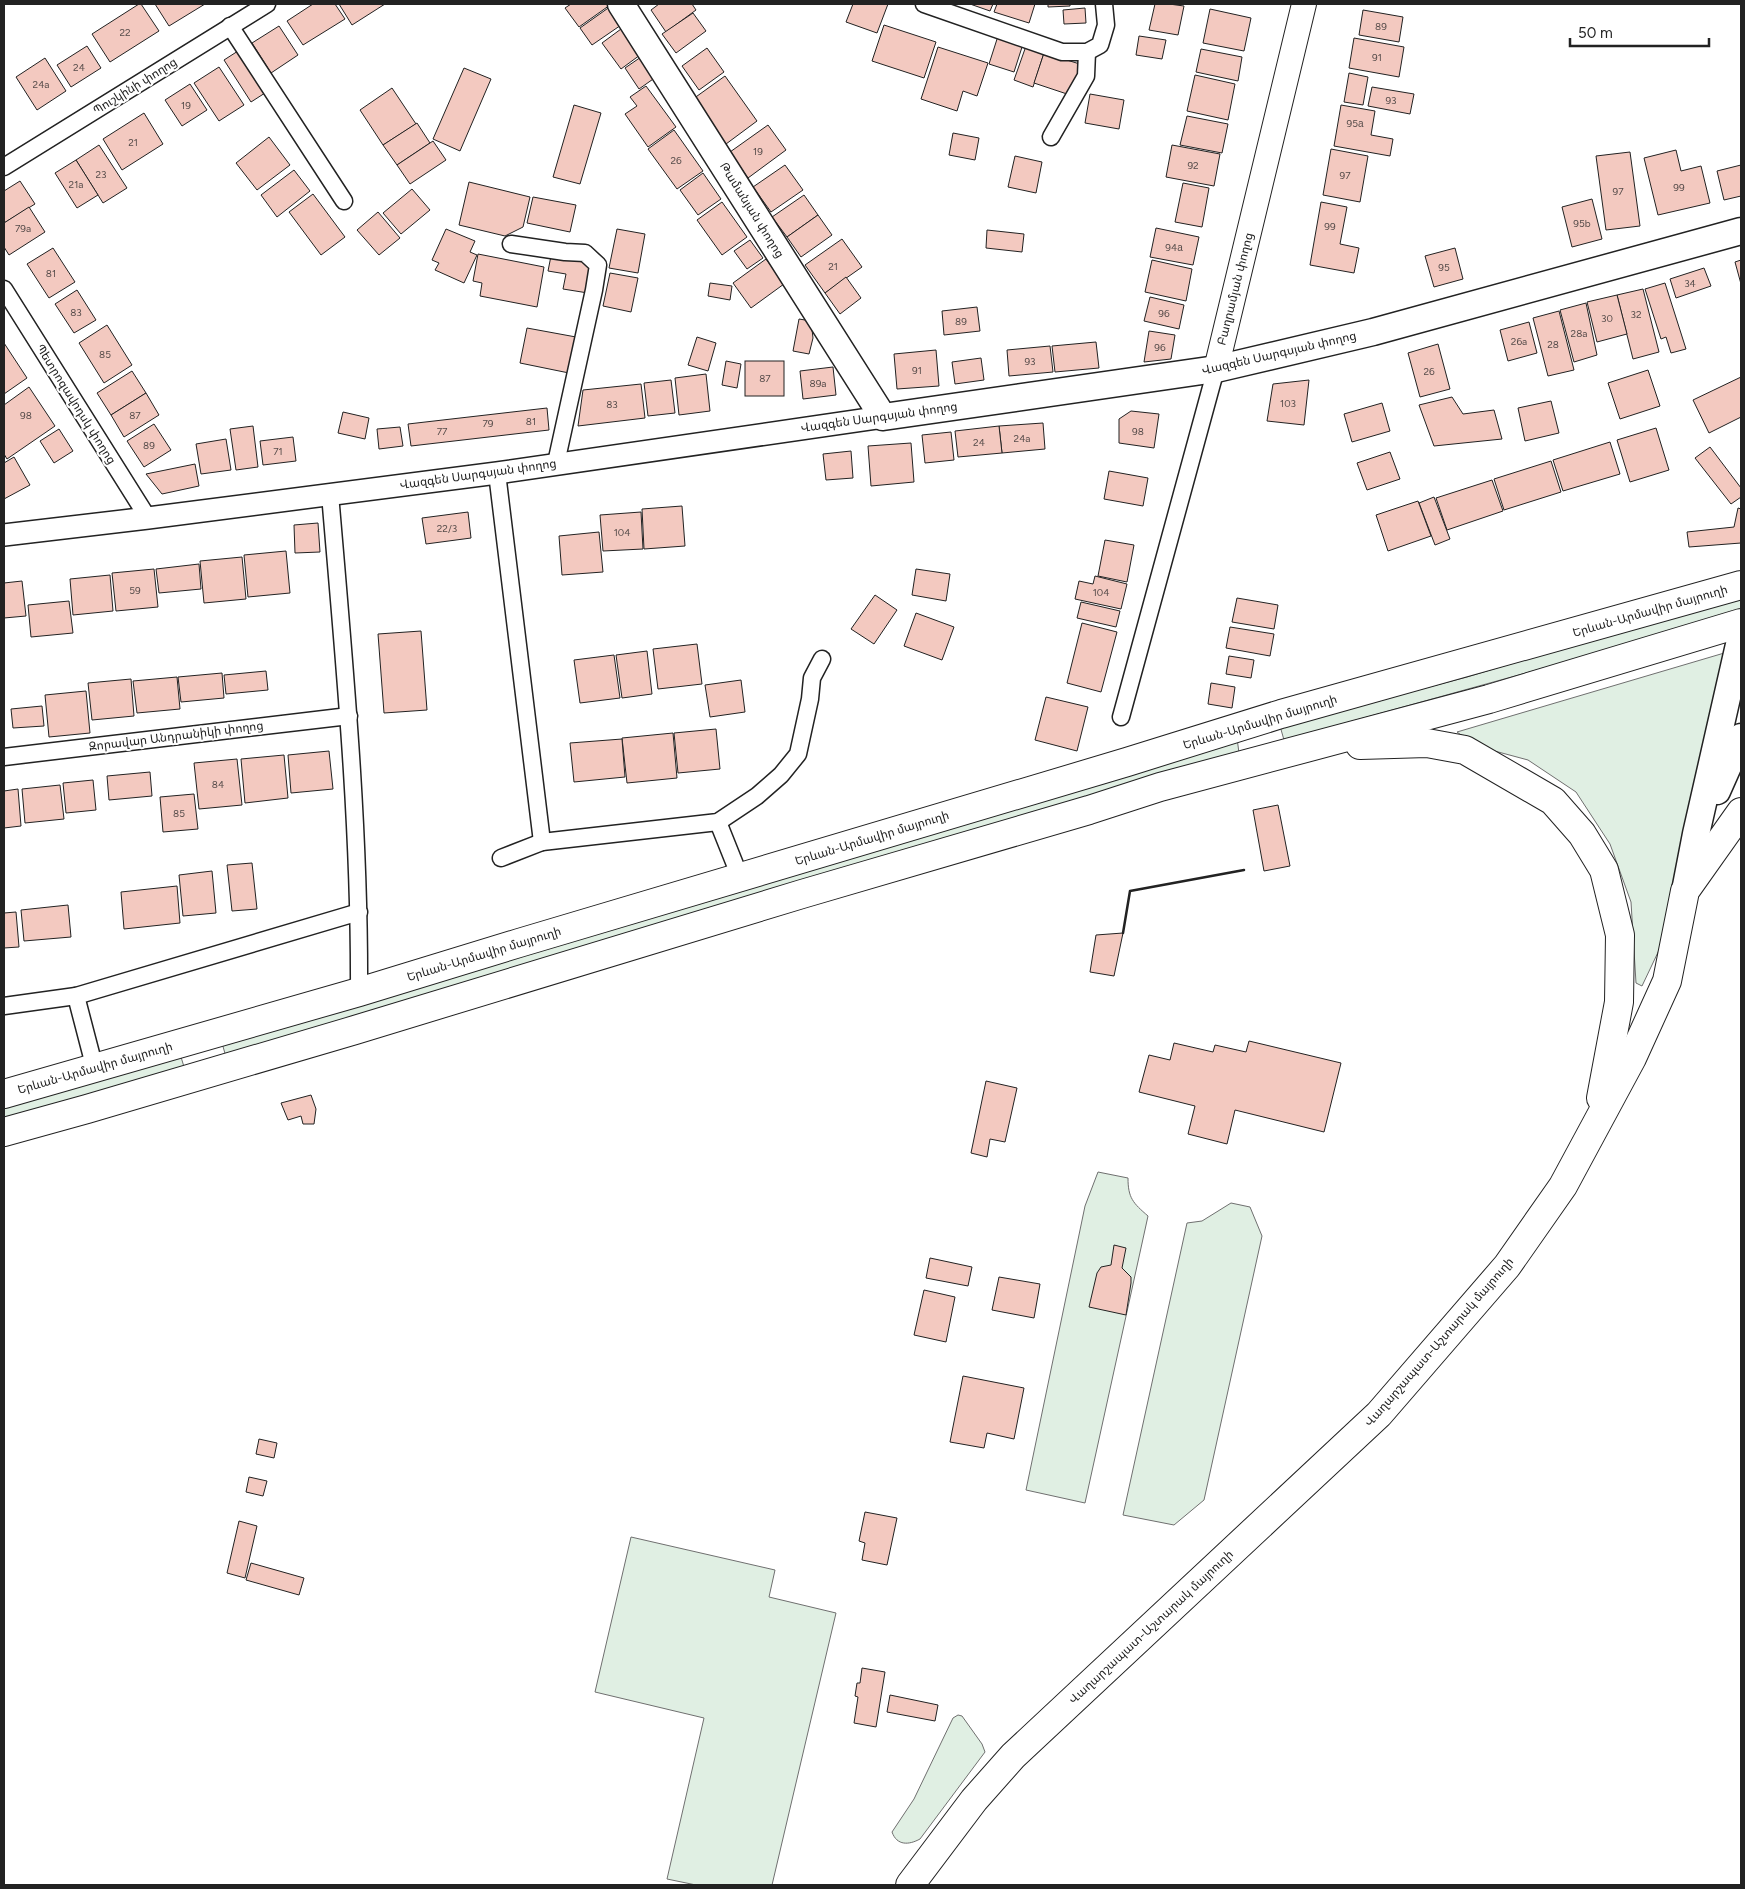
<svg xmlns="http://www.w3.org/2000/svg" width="1745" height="1889" viewBox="0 0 1745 1889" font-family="Figtree,'Noto Sans Armenian',sans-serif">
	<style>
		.green { fill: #e0efe3; stroke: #6f6f6f }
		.building { fill: #f3c9c0; stroke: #222 }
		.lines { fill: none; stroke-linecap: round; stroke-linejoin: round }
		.minor-casing { stroke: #222; stroke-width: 19 }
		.tertiary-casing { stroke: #222; stroke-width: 24 }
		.secondary-casing { stroke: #222; stroke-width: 26 }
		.primary-casing { stroke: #222; stroke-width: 29 }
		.trunk-casing { stroke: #222; stroke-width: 30 }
		.minor { stroke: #fff; stroke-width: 16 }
		.tertiary { stroke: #fff; stroke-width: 21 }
		.secondary { stroke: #fff; stroke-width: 24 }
		.primary { stroke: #fff; stroke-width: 26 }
		.trunk { stroke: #fff; stroke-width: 28 }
		.wall { stroke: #222; stroke-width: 2.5 }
		.labels { text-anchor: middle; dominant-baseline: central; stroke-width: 4; stroke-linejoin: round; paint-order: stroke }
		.number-label { font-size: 10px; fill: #564c4a }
		.street-label { font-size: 12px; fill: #222; stroke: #fff }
	</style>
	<rect width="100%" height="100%" fill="#fff"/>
	<g class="green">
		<polygon points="1741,594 1741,612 1663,635 1284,740 1280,726 1467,677"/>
		<polygon points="1731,651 1670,927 1642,986 1636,983 1631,902 1610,844 1576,792 1528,760 1476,746 1457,732"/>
		<polygon points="1237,738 1239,753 226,1057 222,1043"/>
		<polygon points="181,1057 185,1070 4,1120 4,1106"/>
		<path d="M1098 1172 1128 1178C1128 1198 1133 1203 1148 1216L1085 1503 1026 1490 1085 1206Z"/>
		<polygon points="1231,1203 1250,1207 1262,1236 1204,1500 1174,1525 1123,1515 1187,1223 1202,1221"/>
		<polygon points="631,1537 775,1570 769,1597 836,1613 772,1885 696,1885 667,1879 704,1718 595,1692"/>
		<path d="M958 1715 962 1716 982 1744 985 1752 920 1839C909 1845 897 1846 892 1832L914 1799 953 1718Z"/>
	</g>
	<g class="building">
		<polygon points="139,4 141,4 159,31 110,62 92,34"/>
		<polygon points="155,4 205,4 169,26"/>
		<polygon points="313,4 335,4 345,19 303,45 287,21"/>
		<polygon points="339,4 385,4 352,25"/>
		<polygon points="571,4 610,4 610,5 579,27 565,8"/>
		<polygon points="659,4 692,4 696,10 666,32 651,10"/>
		<polygon points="853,4 888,4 877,33 846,22"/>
		<polygon points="970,4 993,4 990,11"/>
		<polygon points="997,4 1035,4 1029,23 994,12"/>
		<polygon points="1048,4 1070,4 1070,6 1048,7"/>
		<polygon points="1155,4 1169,4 1184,6 1178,35 1149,30"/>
		<polygon points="611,6 624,23 592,45 580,28"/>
		<polygon points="1085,8 1086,23 1064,24 1063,10"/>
		<polygon points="1210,9 1251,18 1244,51 1203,43"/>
		<polygon points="1363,10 1403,17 1399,42 1359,35"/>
		<polygon points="693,13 706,31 676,53 662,34"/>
		<polygon points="884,25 936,42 924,78 872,61"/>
		<polygon points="279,26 298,55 271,73 252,43"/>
		<polygon points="621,29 640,55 621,69 602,43"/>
		<polygon points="998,36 1023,44 1014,72 989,64"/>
		<polygon points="1139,36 1166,40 1162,59 1136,55"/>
		<polygon points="1354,38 1404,47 1399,77 1349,68"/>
		<polygon points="87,46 101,68 71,87 57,65"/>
		<polygon points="1026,46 1044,53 1033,87 1014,80"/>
		<polygon points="938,47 988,63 977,96 963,91 957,111 921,99"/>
		<polygon points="707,48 724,72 699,90 682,66"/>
		<polygon points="1201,49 1242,57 1238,81 1196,72"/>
		<polygon points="238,51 265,93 251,102 224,60"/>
		<polygon points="1044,53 1083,65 1073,96 1034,83"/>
		<polygon points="641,57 656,77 639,89 625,68"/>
		<polygon points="45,58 66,91 37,110 16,77"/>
		<polygon points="219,67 244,105 219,121 194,83"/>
		<polygon points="464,68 491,79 460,151 433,139"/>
		<polygon points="1349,73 1368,77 1363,105 1344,102"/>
		<polygon points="1195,75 1235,84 1228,120 1187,111"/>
		<polygon points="725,76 757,121 726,144 693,99"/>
		<polygon points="190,84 207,110 182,126 165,100"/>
		<polygon points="646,86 676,127 648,147 625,114 637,106 630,97"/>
		<polygon points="1372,87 1414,94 1410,114 1368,106"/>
		<polygon points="392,88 416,124 383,145 360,110"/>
		<polygon points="1090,94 1124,100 1119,129 1085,123"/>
		<polygon points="574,105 601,113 580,184 553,177"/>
		<polygon points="1341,105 1375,111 1371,135 1393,139 1390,156 1334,146"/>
		<polygon points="144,113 163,144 122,170 103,139"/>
		<polygon points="1187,116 1228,124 1222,153 1180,145"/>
		<polygon points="417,123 430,143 397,165 383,145"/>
		<polygon points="768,125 786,150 748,178 730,152"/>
		<polygon points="674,130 703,171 677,189 648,149"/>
		<polygon points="953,133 979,138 975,160 949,155"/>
		<polygon points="269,137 290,165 257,190 236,163"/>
		<polygon points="433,141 446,160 410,184 397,165"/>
		<polygon points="99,145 127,188 103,203 76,160"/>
		<polygon points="1172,145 1220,154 1214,186 1166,177"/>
		<polygon points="1331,149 1368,156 1360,202 1323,195"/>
		<polygon points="1676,150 1681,171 1701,166 1710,203 1658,215 1644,158"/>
		<polygon points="1630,152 1640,226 1606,230 1596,156"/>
		<polygon points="1015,156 1042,162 1036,193 1008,187"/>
		<polygon points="76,160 98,195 77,208 55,173"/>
		<polygon points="785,165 803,190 771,212 753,187"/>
		<polygon points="1741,165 1741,196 1724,200 1717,171"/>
		<polygon points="294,170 310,191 277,217 261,195"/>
		<polygon points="703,173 721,199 698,215 680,190"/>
		<polygon points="20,181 35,204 4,223 4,191"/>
		<polygon points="469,182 530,197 523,227 505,236 459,225"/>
		<polygon points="1183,183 1209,188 1202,227 1175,222"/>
		<polygon points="412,189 430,210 401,234 383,213"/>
		<polygon points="313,194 345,237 321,255 289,212"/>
		<polygon points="804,195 818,215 787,237 772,217"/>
		<polygon points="533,197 576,205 570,232 527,223"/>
		<polygon points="1592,199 1602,239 1572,247 1562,207"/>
		<polygon points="722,202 747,237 722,255 697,220"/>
		<polygon points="1321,202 1347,207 1340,244 1359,248 1354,273 1310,265"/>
		<polygon points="29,207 45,232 9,255 4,247 4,223"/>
		<polygon points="378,212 400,238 379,255 357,230"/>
		<polygon points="818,215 832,235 801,257 787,237"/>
		<polygon points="1156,228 1199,237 1193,265 1150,257"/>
		<polygon points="446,229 475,241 470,252 477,255 464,283 435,270 439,263 432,260"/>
		<polygon points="617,229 645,234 638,273 609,268"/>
		<polygon points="987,230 1024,234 1022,252 986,248"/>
		<polygon points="842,239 862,267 825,293 805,265"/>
		<polygon points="750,240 763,258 747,269 734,251"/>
		<polygon points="53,248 75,282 49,298 27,264"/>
		<polygon points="1455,248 1463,279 1434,287 1425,256"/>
		<polygon points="478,254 544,267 537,307 480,296 482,283 473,281"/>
		<polygon points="551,256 593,264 588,293 563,289 566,274 548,271"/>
		<polygon points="766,259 784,284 751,308 733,283"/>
		<polygon points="1152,260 1192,269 1186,301 1145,292"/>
		<polygon points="1741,260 1741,284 1735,262"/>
		<polygon points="1704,268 1711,286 1676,298 1670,279"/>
		<polygon points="610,273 638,278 631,312 603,306"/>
		<polygon points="846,277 861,298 840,314 825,293"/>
		<polygon points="710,283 732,286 730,300 708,296"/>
		<polygon points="1665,283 1686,349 1671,353 1666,337 1661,339 1645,289"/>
		<polygon points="1643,289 1659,352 1633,359 1617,295"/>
		<polygon points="77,290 96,320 74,333 55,304"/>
		<polygon points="1617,295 1627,334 1597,342 1587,302"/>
		<polygon points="1150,297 1184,305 1179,329 1144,321"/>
		<polygon points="1586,303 1597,355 1574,362 1560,310"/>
		<polygon points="977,307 980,331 944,335 942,311"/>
		<polygon points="1559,311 1574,370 1548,376 1533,318"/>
		<polygon points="799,319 811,321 813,338 809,354 793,351"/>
		<polygon points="1529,322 1537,353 1508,361 1500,330"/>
		<polygon points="107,325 132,365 104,383 79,343"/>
		<polygon points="527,328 576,337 569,373 520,363"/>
		<polygon points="1149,331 1175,335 1171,359 1144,362"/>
		<polygon points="697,337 716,343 708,371 688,365"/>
		<polygon points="1096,342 1099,368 1055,372 1052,346"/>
		<polygon points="4,343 27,378 4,394"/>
		<polygon points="1438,344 1450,389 1420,397 1408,353"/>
		<polygon points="1050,346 1053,372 1009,376 1007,350"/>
		<polygon points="936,350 939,386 897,389 894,354"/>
		<polygon points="981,358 984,380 955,384 952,362"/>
		<polygon points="726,361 741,364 737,388 722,385"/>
		<rect x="745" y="361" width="39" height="35"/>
		<polygon points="833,367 836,395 803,399 800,371"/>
		<polygon points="1648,370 1660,406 1620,419 1608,383"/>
		<polygon points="132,371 146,393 111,415 97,393"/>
		<polygon points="706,374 710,411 679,415 675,378"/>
		<polygon points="1741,377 1741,417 1709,433 1693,400"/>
		<polygon points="671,380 675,413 648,416 644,383"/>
		<polygon points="1309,380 1304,425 1267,421 1273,384"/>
		<polygon points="641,384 645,418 578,426 583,390"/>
		<polygon points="29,387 55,426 7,459 4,454 4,405"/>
		<polygon points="146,393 159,415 124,437 111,415"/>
		<polygon points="1452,397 1463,414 1494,410 1502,439 1434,446 1419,405"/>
		<polygon points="1551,401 1559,433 1525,441 1518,408"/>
		<polygon points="1382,403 1390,431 1352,442 1344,414"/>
		<polygon points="547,408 549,430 411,446 408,424"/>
		<polygon points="1131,411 1159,414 1154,448 1119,443 1119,419"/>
		<polygon points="343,412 369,418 365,439 338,433"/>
		<polygon points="1043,423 1045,449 1002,453 999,426"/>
		<polygon points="154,424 171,450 144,467 127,441"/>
		<polygon points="253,426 258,467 236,470 230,429"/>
		<polygon points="999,426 1002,453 958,457 955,431"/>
		<polygon points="400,427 403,446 379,449 377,429"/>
		<polygon points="1656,428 1669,470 1630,482 1617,440"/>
		<polygon points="59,429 73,451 54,463 40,441"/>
		<polygon points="951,432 954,460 925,463 922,435"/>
		<polygon points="293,437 296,461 263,465 260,441"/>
		<polygon points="226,439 231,470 201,474 196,444"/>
		<polygon points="1610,442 1620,474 1563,491 1553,460"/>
		<polygon points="911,443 914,482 871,486 868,446"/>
		<polygon points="1710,447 1741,488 1741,497 1731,504 1695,458"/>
		<polygon points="851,451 853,478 826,480 823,454"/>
		<polygon points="1390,452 1400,479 1367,490 1357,463"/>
		<polygon points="14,457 30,485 4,499 4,463"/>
		<polygon points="1551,461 1561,492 1504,510 1494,479"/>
		<polygon points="195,464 199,486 162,494 146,474"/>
		<polygon points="1109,471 1148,478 1143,506 1104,499"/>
		<polygon points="1492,480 1503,511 1447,530 1436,498"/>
		<polygon points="1434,497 1450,539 1435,545 1419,503"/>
		<polygon points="1418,501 1431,536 1388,551 1376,515"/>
		<polygon points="682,506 685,546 644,549 642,509"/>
		<polygon points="1738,508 1741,509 1741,543 1689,547 1687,532 1734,527"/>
		<polygon points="468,512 471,538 426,544 422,518"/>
		<polygon points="641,512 643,549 603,551 600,515"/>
		<polygon points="318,523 320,552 295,553 294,525"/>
		<polygon points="599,532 603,572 562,575 559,536"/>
		<polygon points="1105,540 1134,545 1127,582 1098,576"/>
		<polygon points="286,551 290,593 248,597 244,555"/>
		<polygon points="242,557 246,599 204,603 200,561"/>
		<polygon points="199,564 201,589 159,593 156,569"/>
		<polygon points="154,569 158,607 116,611 112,573"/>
		<polygon points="916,569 950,574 946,601 912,595"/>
		<polygon points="110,575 113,611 73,615 70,579"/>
		<polygon points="1095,576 1127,584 1121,609 1075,599 1079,581 1093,584"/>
		<polygon points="22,581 26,616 4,618 4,583"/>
		<polygon points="875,595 897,610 874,644 851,629"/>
		<polygon points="1237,598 1278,605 1274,629 1232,622"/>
		<polygon points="69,601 73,633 31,637 28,605"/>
		<polygon points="1081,602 1120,611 1116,627 1077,618"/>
		<polygon points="916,613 954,627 942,660 904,646"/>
		<polygon points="1082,623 1117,632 1101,692 1067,683"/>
		<polygon points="1230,627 1274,634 1270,656 1226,648"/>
		<polygon points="421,631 427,710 384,713 378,634"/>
		<polygon points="697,644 702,684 658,689 653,649"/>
		<polygon points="647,651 652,694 622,698 616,655"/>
		<polygon points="614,655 620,698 580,703 574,660"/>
		<polygon points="1229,656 1254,660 1251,678 1226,674"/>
		<polygon points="266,671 268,690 226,694 224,675"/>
		<polygon points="222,673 224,698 181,702 178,677"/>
		<polygon points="177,677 180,709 137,713 133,681"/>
		<polygon points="131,679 134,716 92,720 88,683"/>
		<polygon points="741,680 745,712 710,717 705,685"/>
		<polygon points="1211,683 1235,687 1232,708 1208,704"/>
		<polygon points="86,691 90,733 49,737 45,695"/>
		<polygon points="1046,697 1088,707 1077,751 1035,740"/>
		<polygon points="42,706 44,726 13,728 11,709"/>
		<polygon points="716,729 720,769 678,773 674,733"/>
		<polygon points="673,733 677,778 627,783 622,738"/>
		<polygon points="622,739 625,777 574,782 570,743"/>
		<polygon points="329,751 333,789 291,793 288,755"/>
		<polygon points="284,755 288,798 245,803 241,759"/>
		<polygon points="237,759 242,805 199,809 194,763"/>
		<polygon points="150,772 152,796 109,800 107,776"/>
		<polygon points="93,780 96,810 66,813 63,783"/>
		<polygon points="60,785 64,819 25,823 22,789"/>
		<polygon points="18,789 21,826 4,828 4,791"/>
		<polygon points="194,794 198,829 163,832 160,797"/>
		<polygon points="1278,805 1290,866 1264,871 1253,810"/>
		<polygon points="252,863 257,909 232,911 227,865"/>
		<polygon points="212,871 216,913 183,916 179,875"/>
		<polygon points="177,886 180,923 124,929 121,892"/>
		<polygon points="68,905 71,937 24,941 21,910"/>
		<polygon points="16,912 19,947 4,948 4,913"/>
		<polygon points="1123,933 1114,976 1090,972 1096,935"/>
		<polygon points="1249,1041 1341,1063 1324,1132 1235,1110 1227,1144 1188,1134 1195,1106 1139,1092 1149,1055 1170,1060 1174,1043 1213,1052 1215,1045 1246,1052"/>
		<polygon points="986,1081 1017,1088 1005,1142 990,1139 987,1157 971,1153"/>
		<polygon points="311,1095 316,1109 314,1124 303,1124 301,1116 288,1120 281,1103"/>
		<polygon points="1114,1245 1126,1248 1122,1268 1131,1277 1131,1283 1126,1315 1089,1307 1097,1273 1101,1267 1111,1265"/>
		<polygon points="930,1258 972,1267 968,1286 926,1278"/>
		<polygon points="999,1277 1040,1284 1034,1318 992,1310"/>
		<polygon points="924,1290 955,1297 946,1342 914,1335"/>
		<polygon points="963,1376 1024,1388 1014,1439 987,1433 984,1448 950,1442"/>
		<polygon points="259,1439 277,1443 274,1458 256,1454"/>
		<polygon points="249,1477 267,1481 263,1496 246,1492"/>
		<polygon points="865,1512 897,1518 887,1565 862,1560 865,1543 859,1541"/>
		<polygon points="239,1521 257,1526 245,1578 227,1573"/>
		<polygon points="251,1563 304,1578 299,1595 246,1580"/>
		<polygon points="862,1668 885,1672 876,1727 854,1723 858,1697 855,1696 857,1683 860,1683"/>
		<polygon points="890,1695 938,1705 935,1721 887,1712"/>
	</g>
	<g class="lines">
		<defs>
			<g id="minor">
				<polyline points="924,4 1062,52 1087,52 1100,45 1106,25 1104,4"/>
				<polyline points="230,26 344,201"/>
				<polyline points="1051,137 1086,76 1087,52"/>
				<polyline points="4,167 267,4"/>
				<polyline points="511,244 565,252 585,253 598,265 594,290 556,463"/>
				<polyline points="4,289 148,518"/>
				<polyline points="497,473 542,842 718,822 757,796 781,775 798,754 810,699 812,678 822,659"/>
				<path d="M330 494C344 660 360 825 359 992"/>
				<polyline points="1121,717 1216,369"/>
				<polyline points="4,757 349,716"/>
				<polyline points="718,822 740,877"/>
				<polyline points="501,858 542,842"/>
				<polyline points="76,996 95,1069"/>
				<polyline points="4,1006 76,996 359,912"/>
			</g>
			<polyline id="tertiary" points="4,535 148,518 497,473 883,417"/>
			<polyline id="secondary" points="1216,369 1304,4"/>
			<g id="primary">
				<polyline points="621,4 883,417 1216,369 1373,332 1741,231"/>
				<polyline points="1717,791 1741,737"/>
				<polyline points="1685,891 1696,834 1741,636"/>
			</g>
			<g id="trunk">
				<polyline points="1360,745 1427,743 1465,750 1553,801 1582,834 1604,870 1620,935 1619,1002 1601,1098"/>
				<polyline points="4,1094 359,992 519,943 1127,762 1281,714 1741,585"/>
				<polyline points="4,1132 87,1109 355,1030 802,894 1089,810 1160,787 1489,699 1741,623"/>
				<polyline points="910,1885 974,1800 1013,1756 1379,1414 1507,1266 1563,1186 1632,1058 1667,981 1685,891 1741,812"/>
			</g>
		</defs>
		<use href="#minor" class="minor-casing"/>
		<use href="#tertiary" class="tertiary-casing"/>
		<use href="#secondary" class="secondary-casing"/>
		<use href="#primary" class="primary-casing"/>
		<use href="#trunk" class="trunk-casing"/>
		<use href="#minor" class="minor"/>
		<use href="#tertiary" class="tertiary"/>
		<use href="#secondary" class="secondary"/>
		<use href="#primary" class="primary"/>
		<use href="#trunk" class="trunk"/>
		<polyline class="wall" points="1123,933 1130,891 1244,870"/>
	</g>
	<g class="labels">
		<g class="number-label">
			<text x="1381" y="26">89</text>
			<text x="125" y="32">22</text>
			<text x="1377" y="57">91</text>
			<text x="79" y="67">24</text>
			<text x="41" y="84">24a</text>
			<text x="1391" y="100">93</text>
			<text x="186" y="105">19</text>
			<text x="1355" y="123">95а</text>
			<text x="133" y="142">21</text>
			<text x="758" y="151">19</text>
			<text x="676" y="160">26</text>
			<text x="1193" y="165">92</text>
			<text x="101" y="174">23</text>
			<text x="1345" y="175">97</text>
			<text x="76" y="184">21a</text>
			<text x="1679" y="187">99</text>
			<text x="1618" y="191">97</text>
			<text x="1582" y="223">95b</text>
			<text x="1330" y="226">99</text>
			<text x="23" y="228">79a</text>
			<text x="1174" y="247">94а</text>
			<text x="833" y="266">21</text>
			<text x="1444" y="267">95</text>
			<text x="51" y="273">81</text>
			<text x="1690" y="283">34</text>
			<text x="76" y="312">83</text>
			<text x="1164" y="313">96</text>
			<text x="1636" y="314">32</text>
			<text x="1607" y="318">30</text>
			<text x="961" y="321">89</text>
			<text x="1579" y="333">28a</text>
			<text x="1519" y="341">26a</text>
			<text x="1553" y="344">28</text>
			<text x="1160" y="347">96</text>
			<text x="105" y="354">85</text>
			<text x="1030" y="361">93</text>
			<text x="917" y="370">91</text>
			<text x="1429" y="371">26</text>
			<text x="765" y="378">87</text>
			<text x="818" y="383">89a</text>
			<text x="1288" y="403">103</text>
			<text x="612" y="404">83</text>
			<text x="26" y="415">98</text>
			<text x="135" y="415">87</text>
			<text x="531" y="421">81</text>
			<text x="488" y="423">79</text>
			<text x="442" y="431">77</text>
			<text x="1138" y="431">98</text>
			<text x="1022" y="438">24a</text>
			<text x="979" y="442">24</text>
			<text x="149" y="445">89</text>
			<text x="278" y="451">71</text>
			<text x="447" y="528">22/3</text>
			<text x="622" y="532">104</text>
			<text x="135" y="590">59</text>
			<text x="1101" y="592">104</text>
			<text x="218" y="784">84</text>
			<text x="179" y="813">85</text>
		</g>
		<g class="street-label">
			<text transform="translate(135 86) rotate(-32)">Պուշկինի փողոց</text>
			<text transform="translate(752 210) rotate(58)">Թամանյան փողոց</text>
			<text transform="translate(1235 289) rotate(-76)">Բաղրամյան փողոց</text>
			<text transform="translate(1279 353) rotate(-13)">Վազգեն Սարգսյան փողոց</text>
			<text transform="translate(76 404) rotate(58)">Պետրոզավոդսկ փողոց</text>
			<text transform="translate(879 417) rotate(-8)">Վազգեն Սարգսյան փողոց</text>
			<text transform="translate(478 474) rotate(-8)">Վազգեն Սարգսյան փողոց</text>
			<text transform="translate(1650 611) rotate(-16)">Երևան-Արմավիր մայրուղի</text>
			<text transform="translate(1260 722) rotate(-17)">Երևան-Արմավիր մայրուղի</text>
			<text transform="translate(176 736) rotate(-7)">Զորավար Անդրանիկի փողոց</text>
			<text transform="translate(872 838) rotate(-17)">Երևան-Արմավիր մայրուղի</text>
			<text transform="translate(484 954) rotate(-17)">Երևան-Արմավիր մայրուղի</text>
			<text transform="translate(95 1068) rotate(-16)">Երևան-Արմավիր մայրուղի</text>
			<text transform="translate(1439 1342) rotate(-49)">Վաղարշապատ-Աշտարակ մայրուղի</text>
			<text transform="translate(1151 1627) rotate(-43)">Վաղարշապատ-Աշտարակ մայրուղի</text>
		</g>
	</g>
	<rect width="1745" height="1889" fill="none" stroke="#222222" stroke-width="10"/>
	<path d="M1570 38v8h139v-8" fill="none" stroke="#222222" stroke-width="2.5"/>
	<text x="1578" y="38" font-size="15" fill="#222222" stroke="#ffffff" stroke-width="4" paint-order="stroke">50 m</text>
</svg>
